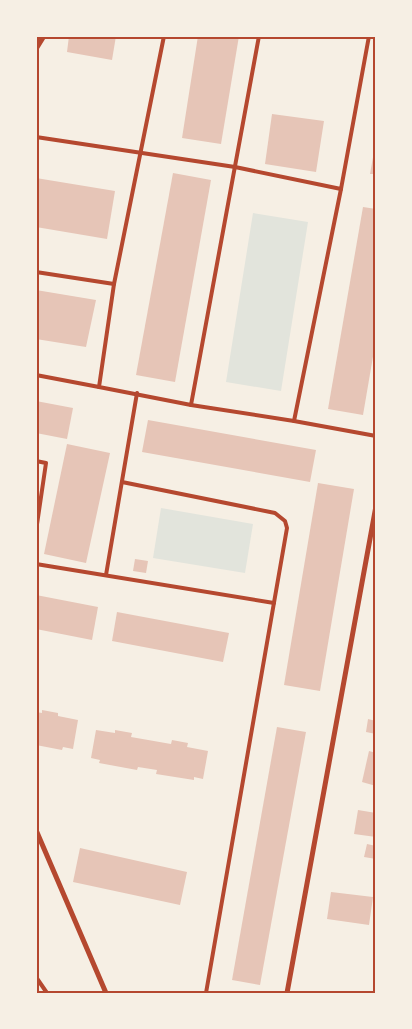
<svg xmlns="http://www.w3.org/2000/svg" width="412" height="1029" viewBox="0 0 412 1029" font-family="Ubuntu,sans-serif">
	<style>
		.green { fill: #e2e4dc }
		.building { fill: #e6c5b7 }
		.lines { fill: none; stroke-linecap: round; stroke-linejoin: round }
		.service { stroke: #b5482f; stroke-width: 4 }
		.minor { stroke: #b5482f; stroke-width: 5 }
		.neatline { fill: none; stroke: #b5482f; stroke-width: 2 }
	</style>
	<rect width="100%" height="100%" fill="#f6efe4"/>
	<g class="green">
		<polygon points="253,213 308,222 281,391 226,382"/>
		<polygon points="161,508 253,524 245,573 153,558"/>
	</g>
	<g class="building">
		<polygon points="69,36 116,36 112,60 67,52"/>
		<polygon points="198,36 239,36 221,144 182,138"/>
		<polygon points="272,114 324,121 316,172 265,164"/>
		<polygon points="375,146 376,146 376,174 370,174"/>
		<polygon points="173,173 211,180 175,382 136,375"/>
		<polygon points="36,178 115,191 107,239 36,227"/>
		<polygon points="363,207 376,209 376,339 363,415 328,409"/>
		<polygon points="36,290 96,300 86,347 36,339"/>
		<polygon points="36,401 73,408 67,439 36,433"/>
		<polygon points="148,420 316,450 310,482 142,452"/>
		<polygon points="67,444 110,453 86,563 44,554"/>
		<polygon points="318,483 354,489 320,691 284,685"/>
		<polygon points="135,559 148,561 146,573 133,571"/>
		<polygon points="36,595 98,607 92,640 36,629"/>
		<polygon points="117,612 229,633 223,662 112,641"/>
		<polygon points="42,710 58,713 58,716 78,720 73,749 63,747 62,750 36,745 36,712 42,713"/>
		<polygon points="368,719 376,721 376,734 366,732"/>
		<polygon points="277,727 306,732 260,985 232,980"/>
		<polygon points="96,730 115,733 115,730 132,733 131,737 171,744 172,740 188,743 187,747 208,751 203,779 194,777 194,780 156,774 157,770 138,767 137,770 99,763 100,760 91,758"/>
		<polygon points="369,751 376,753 376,786 362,782"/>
		<polygon points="358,810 376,813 376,837 354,834"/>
		<polygon points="367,844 376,846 376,859 364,857"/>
		<polygon points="80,848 187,872 180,905 73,882"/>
		<polygon points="331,892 373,897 369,925 327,919"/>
	</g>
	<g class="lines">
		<g class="service">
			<polyline points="164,36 114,284 99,387 191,405 259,36"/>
			<polyline points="36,137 235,167 341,189 369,36"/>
			<polyline points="36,272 114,284"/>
			<polyline points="36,375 99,387"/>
			<polyline points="191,405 294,421 341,189"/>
			<polyline points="294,421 376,436"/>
			<polyline points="36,461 46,463 36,531"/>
			<polyline points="122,482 275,513 285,521 287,528 206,993"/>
			<polyline points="36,564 274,603"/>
			<polyline points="106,575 137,393"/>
			<polyline points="36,977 47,993"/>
		</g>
		<g class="minor">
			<polyline points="36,49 44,36"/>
			<polyline points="36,830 106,993"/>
			<polyline points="287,993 376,506"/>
		</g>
	</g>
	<rect width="412" height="1029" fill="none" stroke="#f6efe4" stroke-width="75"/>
	<rect x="38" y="38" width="336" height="954" class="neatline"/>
</svg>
